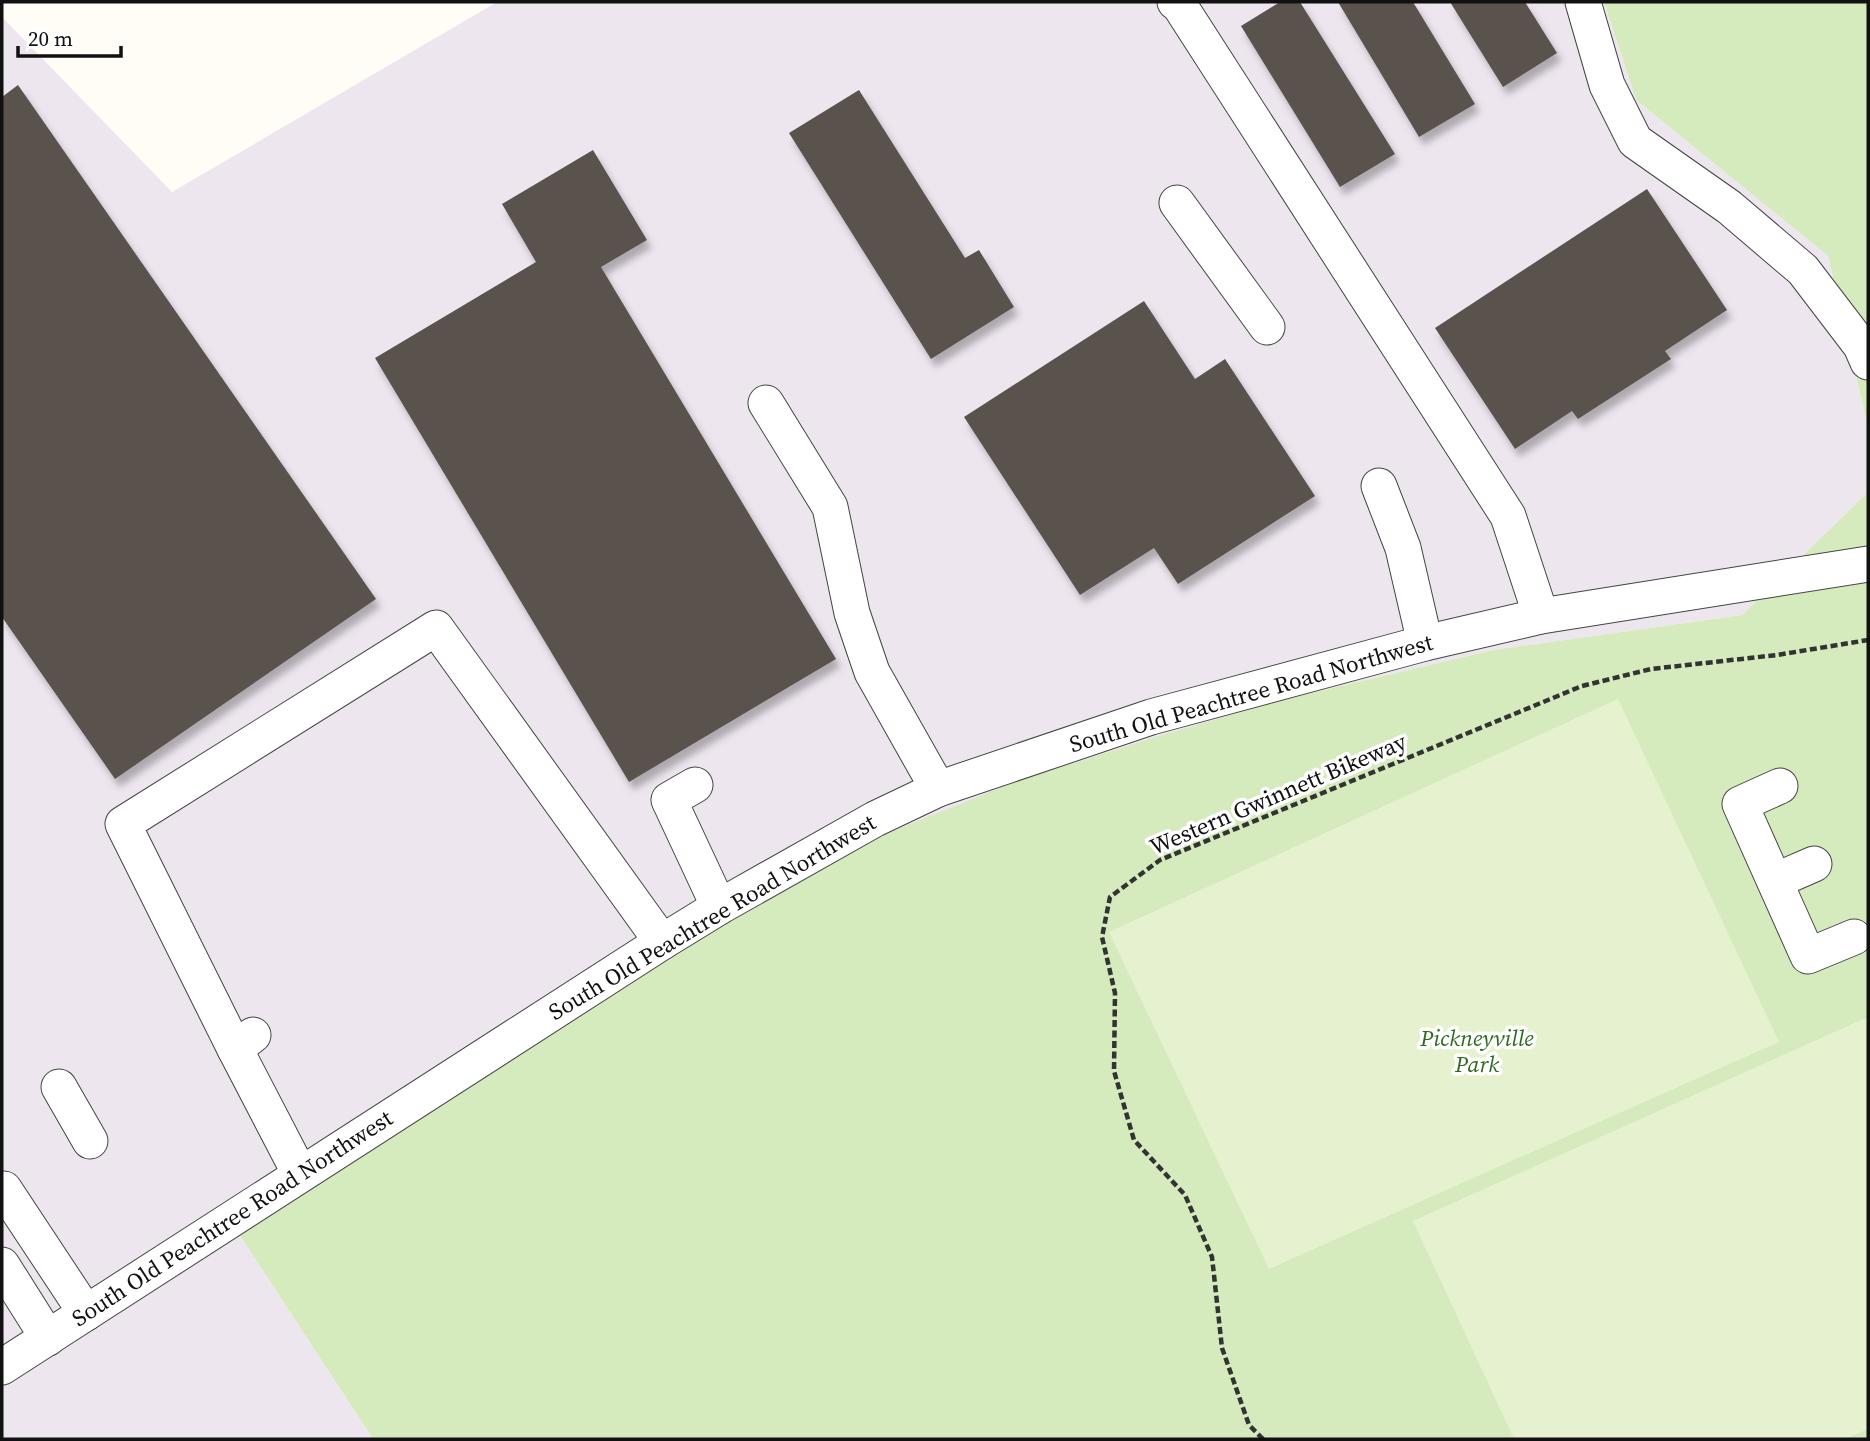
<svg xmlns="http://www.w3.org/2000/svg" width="1870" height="1441" viewBox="0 0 1870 1441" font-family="'Source Serif 4',serif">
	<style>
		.industrial { fill: #eee6ef }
		.green { fill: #d5ebbd }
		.pitch { fill: #e6f2cf }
		.building { fill: #5a524d; filter: url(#shadow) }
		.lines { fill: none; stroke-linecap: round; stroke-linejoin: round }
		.minor-casing { stroke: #444; stroke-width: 37 }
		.path { stroke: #333; stroke-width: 4.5; stroke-dasharray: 7 3.5; stroke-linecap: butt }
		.minor { stroke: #fff; stroke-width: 35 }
		.labels { text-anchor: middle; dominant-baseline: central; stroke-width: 7; stroke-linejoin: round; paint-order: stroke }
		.street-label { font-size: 23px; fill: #111; stroke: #fff }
		.park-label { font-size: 23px; font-style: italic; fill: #2f6b1f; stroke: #fff }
	</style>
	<defs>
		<filter id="shadow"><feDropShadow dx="4.5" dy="8" stdDeviation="3.5" flood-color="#0004"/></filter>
	</defs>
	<rect width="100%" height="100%" fill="#fffdf5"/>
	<polygon class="industrial" points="497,2 1604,2 1636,100 1828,256 1868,427 1868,492 1742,615 1493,650 1286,699 239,1234 373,1439 2,1439 2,17 172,192"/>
	<g class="green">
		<polygon points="1604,2 1868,2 1868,427 1828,256 1636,100"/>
		<polygon points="1868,492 1868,1439 373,1439 239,1234 523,1050 777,889 888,833 1017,781 1159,736 1286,699 1493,650 1742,615"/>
	</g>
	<g class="pitch">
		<polygon points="1618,699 1779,1042 1269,1269 1109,932"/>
		<polygon points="1868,1017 1868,1429 1845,1439 1514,1439 1413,1221"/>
	</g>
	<g class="building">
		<polygon points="1280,2 1300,2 1395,154 1340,187 1241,26"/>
		<polygon points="1338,2 1413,2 1475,104 1419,137"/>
		<polygon points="1450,2 1525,2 1557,53 1503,87"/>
		<polygon points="18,85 376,599 115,779 2,617 2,97"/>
		<polygon points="859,90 965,258 979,250 1014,307 931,359 789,133"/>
		<polygon points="593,150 647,240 601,267 836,659 629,782 375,358 536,262 502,204"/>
		<polygon points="1647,189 1727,310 1665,351 1671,359 1578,419 1572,411 1515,449 1435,328"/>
		<polygon points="1144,301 1195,379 1225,359 1315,496 1178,584 1154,548 1080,595 964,417"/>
	</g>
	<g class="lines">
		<defs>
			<g id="minor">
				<polyline points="1175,2 1178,3 1508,516 1541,616"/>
				<polyline points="1583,2 1607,85 1635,141 1729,207 1803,270 1861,346 1868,362"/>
				<polyline points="1177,203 1267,327"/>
				<polyline points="766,403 830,507 852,613 872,672 938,789"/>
				<polyline points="1379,486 1403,548 1425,643"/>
				<polyline points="695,785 669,800 719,907"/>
				<polyline points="1780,786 1740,804 1808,956 1854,937"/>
				<polyline points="1775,881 1814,864"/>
				<polyline points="253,1035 235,1049 300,1174"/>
				<polyline points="235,1049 123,824 436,628 662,942"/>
				<polyline points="59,1087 90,1141"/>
				<polyline points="2,1190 4,1189 86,1313"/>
				<polyline points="2,1265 48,1338"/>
				<polyline points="2,1367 662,942 719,907 875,819 938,789 1151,717 1425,643 1541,616 1868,564"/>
			</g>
		</defs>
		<use href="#minor" class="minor-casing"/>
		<polyline class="path" points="1263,1439 1249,1425 1222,1348 1212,1257 1185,1195 1134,1140 1114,1071 1115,993 1102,937 1110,897 1160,860 1582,686 1651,669 1777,655 1868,640"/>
		<use href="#minor" class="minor"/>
	</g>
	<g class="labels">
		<g class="street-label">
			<text transform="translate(1251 693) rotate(-16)">South Old Peachtree Road Northwest</text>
			<text transform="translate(1278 794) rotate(-23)">Western Gwinnett Bikeway</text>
			<text transform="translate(712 917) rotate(-31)">South Old Peachtree Road Northwest</text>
			<text transform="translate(232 1218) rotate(-33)">South Old Peachtree Road Northwest</text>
		</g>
		<g class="park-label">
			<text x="1477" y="1038">Pickneyville<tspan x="1477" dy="26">Park</tspan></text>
		</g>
	</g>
	<rect width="1870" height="1441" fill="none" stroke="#111111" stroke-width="7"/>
	<path d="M18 46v10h103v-10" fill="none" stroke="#111111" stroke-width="3.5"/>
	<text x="28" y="46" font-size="21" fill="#111111" stroke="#ffffff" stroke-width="5" paint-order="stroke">20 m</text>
</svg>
